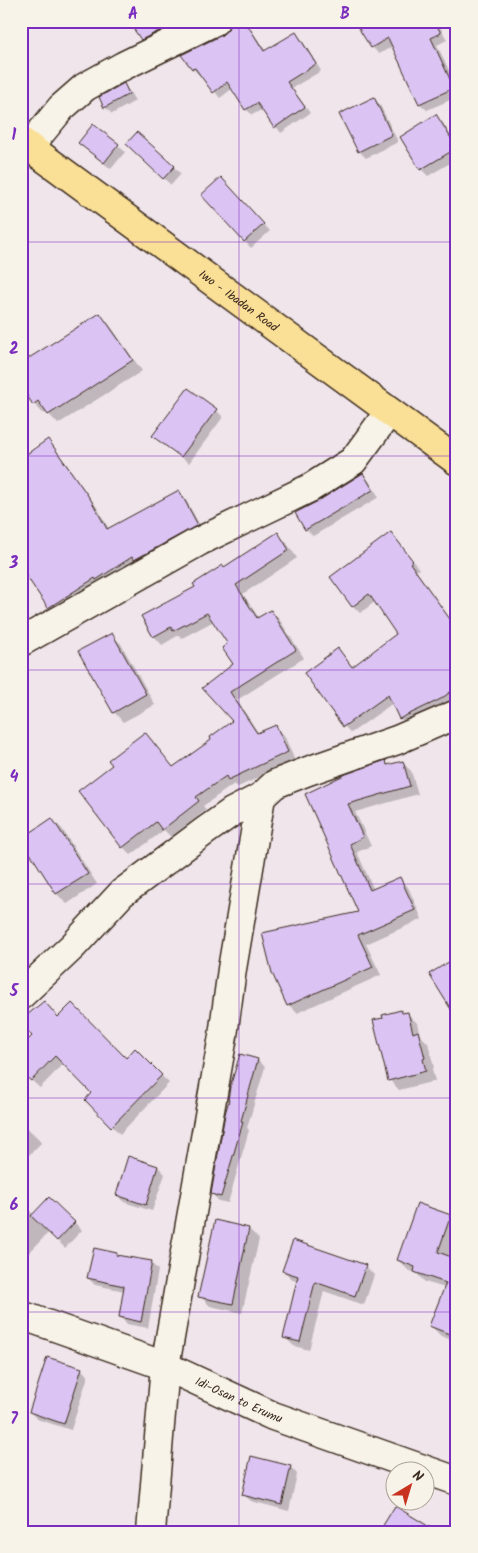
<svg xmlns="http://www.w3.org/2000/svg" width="478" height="1553" viewBox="0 0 478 1553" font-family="Kalam,sans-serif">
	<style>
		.shadow { fill: #0003 }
		.building { fill: #dbc3f3; stroke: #3b2a1e }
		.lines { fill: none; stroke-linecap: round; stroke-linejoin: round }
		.minor-casing { stroke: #3b2a1e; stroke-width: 31 }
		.major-casing { stroke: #3b2a1e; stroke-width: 31 }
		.minor { stroke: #f7f3e8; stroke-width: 28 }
		.major { stroke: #fadf96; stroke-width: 28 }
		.rail { stroke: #3b2a1e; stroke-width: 4; stroke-dasharray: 8 4; stroke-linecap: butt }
		.grid { fill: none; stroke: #7b2cbf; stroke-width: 1; stroke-opacity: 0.55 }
		.labels { text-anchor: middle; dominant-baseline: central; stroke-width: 4; stroke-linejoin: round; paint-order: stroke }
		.street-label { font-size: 12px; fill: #3b2a1e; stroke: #f7f3e8 }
		.neatline { fill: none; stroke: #7b2cbf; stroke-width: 2 }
		.grid-label { font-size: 16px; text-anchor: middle; font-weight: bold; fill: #7b2cbf }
	</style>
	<rect width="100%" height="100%" fill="#efe5eb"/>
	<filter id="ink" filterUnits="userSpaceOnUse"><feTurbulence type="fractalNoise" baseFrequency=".02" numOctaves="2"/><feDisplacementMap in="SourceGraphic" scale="10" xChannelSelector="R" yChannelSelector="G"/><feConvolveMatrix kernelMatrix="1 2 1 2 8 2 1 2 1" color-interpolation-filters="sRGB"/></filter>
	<g filter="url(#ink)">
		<g class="shadow">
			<polygon points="133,21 195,21 150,47 142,39"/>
			<polygon points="245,21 266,51 295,33 302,40 321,71 292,88 310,113 281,133 263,109 252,115 246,109 233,88 220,98 201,74 199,75 192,68 223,36"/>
			<polygon points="356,21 437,21 447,40 437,45 457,87 457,97 427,110 420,104 393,46 379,54 372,47"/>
			<polygon points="124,85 130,92 135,101 112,114 105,107"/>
			<polygon points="374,98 380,105 398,142 366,158 359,151"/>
			<polygon points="436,116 443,123 457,145 457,159 428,176 421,169 401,137"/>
			<polygon points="137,133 181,174 171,185 134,151"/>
			<polygon points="79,143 118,145 125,152 111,169"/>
			<polygon points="227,185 270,231 251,248 203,195"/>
			<polygon points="21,277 28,286 21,291"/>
			<polygon points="99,314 109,324 142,371 58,424 47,412 44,414 34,404"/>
			<polygon points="216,410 223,417 189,463 154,436"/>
			<polygon points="48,440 55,448 98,509 109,529 178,492 186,500 204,533 57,615 49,608 21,565"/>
			<polygon points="363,475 369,481 379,497 313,536 306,529 319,502"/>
			<polygon points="391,533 419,569 416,571 453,623 457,620 457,699 448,706 407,725 400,718 393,703 351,733 344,726 306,673 338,649 353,668 398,634 376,601 360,613 353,606"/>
			<polygon points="278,534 286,542 297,558 243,594 259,618 271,611 279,619 304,658 237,700 259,734 275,727 284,735 295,761 238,787 234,784 203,806 206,810 171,837 164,830 131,855 123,847 80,791 113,765 145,734 174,768 213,740 234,722 204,688 234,665 228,644 214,621 182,638 179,635 162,645 154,636 197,587"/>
			<polygon points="111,634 121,644 155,705 123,722 114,712"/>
			<polygon points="385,762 390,766 403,763 411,771 418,794 355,812 371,846 357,852 374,890 400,878 408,887 422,919 366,944 381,975 297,1013 289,1005 360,913 306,794"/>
			<polygon points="52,819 62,829 97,884 67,904 57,894 22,838"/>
			<polygon points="21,960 33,972 21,983"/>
			<polygon points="407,1013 417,1023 420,1035 428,1043 434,1068 432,1069 435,1081 399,1090 390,1080 384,1019"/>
			<polygon points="58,1018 126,1059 135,1050 169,1083 120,1134 86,1100 93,1093 64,1063 40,1088 21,1071"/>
			<polygon points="240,1055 258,1060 265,1067 247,1128 249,1130 228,1203 219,1201 212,1194"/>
			<polygon points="21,1122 42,1142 21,1163"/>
			<polygon points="158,1167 165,1174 152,1211 124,1202 117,1195"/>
			<polygon points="49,1198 82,1230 65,1248 49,1232 21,1261 21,1202 34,1215"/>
			<polygon points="450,1216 457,1223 457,1237 449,1258 457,1260 457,1342 441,1336 431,1326 445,1288 425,1282 416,1273 408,1270 398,1260"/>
			<polygon points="249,1229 259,1239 242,1313 210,1306 200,1296"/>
			<polygon points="116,1254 119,1257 151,1263 158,1270 148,1328 127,1324 120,1317 125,1291 95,1285 88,1278"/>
			<polygon points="365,1266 374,1275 364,1305 324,1291 309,1350 294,1346 284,1337 298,1282 293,1280 284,1271"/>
			<polygon points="81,1369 88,1376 71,1430 37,1419 30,1412"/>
			<polygon points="290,1467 297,1474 289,1511 251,1501 244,1495"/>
		</g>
		<g class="building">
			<polygon points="142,21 179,21 141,40 133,28"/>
			<polygon points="230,21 245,21 264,51 296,32 316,64 287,82 305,107 274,128 257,103 245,110 227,82 213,93 195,68 192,69 181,55 222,35 228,29"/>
			<polygon points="354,21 434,21 441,33 431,38 454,88 419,104 388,38 371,48"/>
			<polygon points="124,83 129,94 104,108 99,97"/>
			<polygon points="374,97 392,135 358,152 339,114"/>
			<polygon points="436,114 457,148 420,170 400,137"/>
			<polygon points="93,124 119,144 104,163 78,143"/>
			<polygon points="137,132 175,166 163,179 126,144"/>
			<polygon points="221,177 264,224 244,242 201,195"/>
			<polygon points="100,313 133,360 48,415 38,401 33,405 21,386 21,363"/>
			<polygon points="188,388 217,409 181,457 152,436"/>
			<polygon points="48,439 91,500 107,529 179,490 198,525 134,560 132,557 96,580 95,578 48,608 21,568 21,458"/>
			<polygon points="363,473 373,490 305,530 295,513 318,501"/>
			<polygon points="278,532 289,550 236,585 257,618 271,610 296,650 230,692 257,733 276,725 288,752 228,780 226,776 196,797 199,801 162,830 156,822 122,848 78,791 112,765 108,760 145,732 173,767 211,740 210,737 232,721 202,688 233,664 222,648 227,643 207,613 173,631 171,627 153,637 141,616 195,587 193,584 223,565 224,567"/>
			<polygon points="391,532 413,561 410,563 457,629 457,687 441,699 399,719 388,695 343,727 304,673 338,648 352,667 396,634 369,594 352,607 330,577"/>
			<polygon points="112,633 146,694 113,713 78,651"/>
			<polygon points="386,760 387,765 403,761 410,786 348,804 363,837 350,844 370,890 400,877 415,910 358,935 373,967 287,1006 272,973 262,933 358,912 305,794 346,774"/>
			<polygon points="52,818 88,874 56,894 21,839"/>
			<polygon points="457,957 457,1019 429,974"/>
			<polygon points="44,1001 58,1017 72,1003 126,1058 135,1048 162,1075 111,1127 85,1100 91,1093 55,1056 31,1081 21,1072 21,1047 32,1036 21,1023 21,1020"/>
			<polygon points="401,1010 402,1013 408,1012 413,1033 418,1031 425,1058 423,1059 426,1071 388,1081 373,1020 383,1018 382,1015"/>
			<polygon points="240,1054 258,1059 241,1121 243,1122 221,1197 211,1194 225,1114 229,1100 228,1100 230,1087"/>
			<polygon points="128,1156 158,1166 146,1205 116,1195"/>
			<polygon points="49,1197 75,1222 57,1241 31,1216"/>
			<polygon points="417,1203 451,1215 438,1252 457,1259 457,1337 429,1326 446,1283 414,1272 415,1267 397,1260"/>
			<polygon points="215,1220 249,1228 233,1304 198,1297"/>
			<polygon points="293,1240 366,1265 355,1296 315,1282 300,1342 283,1338 298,1276 282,1271"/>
			<polygon points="94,1248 117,1253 116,1255 152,1261 141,1322 119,1317 124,1286 87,1278"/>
			<polygon points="47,1357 82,1368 64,1424 29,1412"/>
			<polygon points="251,1456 291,1466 282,1505 242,1495"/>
			<polygon points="395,1506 438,1532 379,1532"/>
		</g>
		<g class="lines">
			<defs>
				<g id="minor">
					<polyline points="21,152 29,147 61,108 85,87 123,66 215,21"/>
					<polyline points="21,642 200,541 310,488 353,461 389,412"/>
					<polyline points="21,995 73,946 122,893 205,831 232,812 261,797"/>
					<path id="s1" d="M21 1315 165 1366 273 1416 457 1481"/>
					<polyline points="151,1532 165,1366 223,1036 232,969 261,797 275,784 308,771 397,740 457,714"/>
				</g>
				<g id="major">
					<path id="s2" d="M21 141 457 461"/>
				</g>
			</defs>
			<use href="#minor" class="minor-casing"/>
			<use href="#major" class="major-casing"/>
			<use href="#minor" class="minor"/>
			<use href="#major" class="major"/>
			<polyline class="rail" points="21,1526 37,1532"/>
		</g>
	</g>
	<path class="grid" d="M239 21V1532M21 242H457M21 456H457M21 670H457M21 884H457M21 1098H457M21 1312H457"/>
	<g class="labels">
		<g class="street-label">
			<text stroke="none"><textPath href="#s2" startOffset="270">Iwo - Ibadan Road</textPath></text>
			<text stroke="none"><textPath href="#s1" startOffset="234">Idi-Osan to Erumu</textPath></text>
		</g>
	</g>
	<rect width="478" height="1553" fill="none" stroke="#f7f3e8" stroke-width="55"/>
	<g transform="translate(410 1486) rotate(38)"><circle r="24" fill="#f7f3e8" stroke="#aca397"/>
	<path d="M0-4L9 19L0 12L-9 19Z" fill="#c8321e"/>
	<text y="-8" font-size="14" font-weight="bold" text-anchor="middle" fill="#3b2a1e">N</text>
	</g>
	<rect x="28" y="28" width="422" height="1498" class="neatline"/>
	<g class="grid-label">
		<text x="133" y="19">A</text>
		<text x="345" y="19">B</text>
		<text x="14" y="140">1</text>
		<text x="14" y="354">2</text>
		<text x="14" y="568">3</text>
		<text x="14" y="782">4</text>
		<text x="14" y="996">5</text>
		<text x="14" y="1210">6</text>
		<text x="14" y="1424">7</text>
	</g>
</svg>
